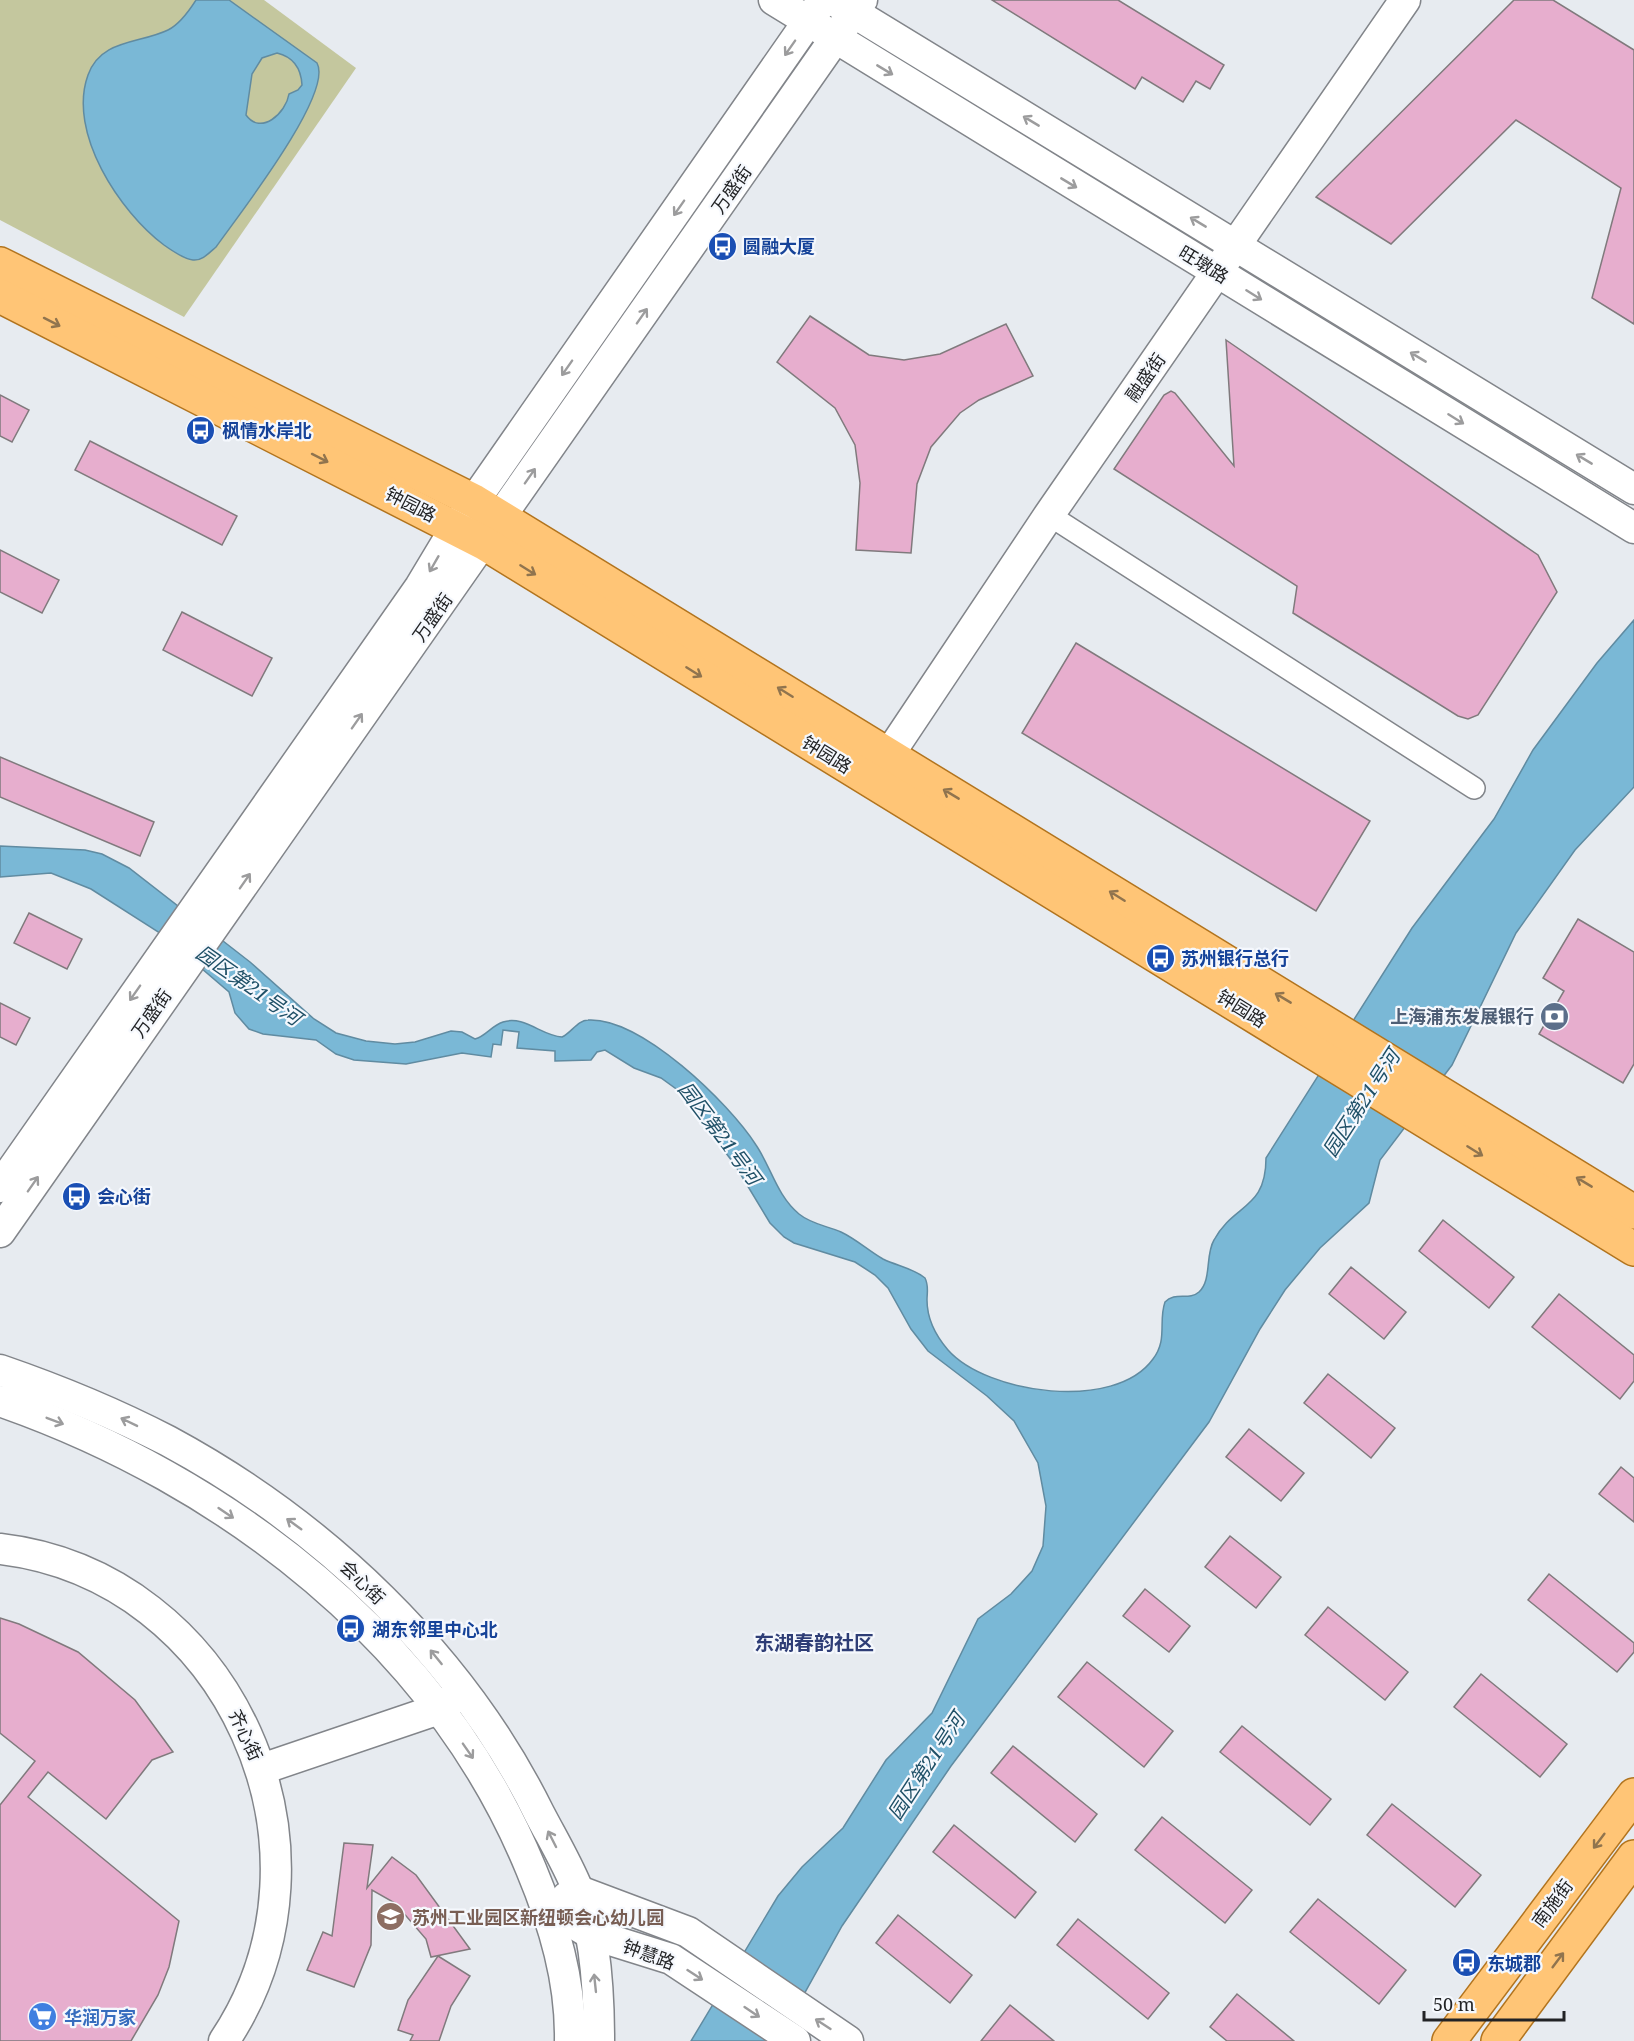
<svg xmlns="http://www.w3.org/2000/svg" width="1634" height="2041" viewBox="0 0 1634 2041" font-family="'Noto Serif','Noto Sans SC',serif">
	<style>
		.green { fill: #c4c79e }
		.water { fill: #7ab8d6; stroke: #608ba1; stroke-width: 1.5; fill-rule: evenodd }
		.building { fill: #e7aece; stroke: #807a7d; stroke-width: 1.5 }
		.lines { fill: none; stroke-linecap: round; stroke-linejoin: round }
		.street-casing { stroke: #82858a; stroke-width: 24 }
		.secondary-casing { stroke: #82858a; stroke-width: 33 }
		.primary-casing { stroke: #b2741e; stroke-width: 36 }
		.street { stroke: #fff; stroke-width: 21 }
		.secondary { stroke: #fff; stroke-width: 30 }
		.primary { stroke: #ffc576; stroke-width: 33 }
		.oneway { stroke: #9c9c9d }
		.oneway2 { stroke: #90744e }
		.labels { text-anchor: middle; dominant-baseline: central; stroke-width: 4.5; stroke-linejoin: round; paint-order: stroke }
		.street-label { font-size: 18px; fill: #222325; stroke: #f5f8fd }
		.transit-label { font-size: 18px; font-weight: bold; fill: #164399; stroke: #f5f8fd; text-anchor: start }
		.service-label { font-size: 18px; font-weight: bold; fill: #4e5e75; stroke: #f5f8fd; text-anchor: end }
		.education-label { font-size: 18px; font-weight: bold; fill: #785e54; stroke: #f5f8fd; text-anchor: start }
		.shop-label { font-size: 18px; font-weight: bold; fill: #366cbe; stroke: #f5f8fd; text-anchor: start }
		.water-label { font-size: 20px; font-style: italic; fill: #1f5067; stroke: #f5f8fd }
		.neighbourhood-label { font-size: 20px; font-weight: bold; fill: #2e3d76; stroke: #f5f8fd }
	</style>
	<rect width="100%" height="100%" fill="#e7ebf0"/>
	<polygon class="green" points="0,0 264,0 356,68 184,317 0,220"/>
	<g class="water">
		<path d="M196 0H229L317 63C334 94 237 217 216 247 209 253 202 261 193 260 184 259 171 250 164 245 120 212 67 133 88 75 101 39 139 44 168 30 180 24 189 11 196 0ZM277 53C294 57 301 68 302 85L298 90 289 94C286 113 261 136 246 115L252 74 262 58Z"/>
		<path d="M1634 620V787L1575 850 1516 933 1452 1065 1380 1160 1369 1203 1320 1248 1285 1290 1260 1329 1209 1422 951 1766 842 1926 778 2041H691L778 1896 802 1867 843 1828 886 1760 932 1713 978 1619 1011 1594 1032 1571 1043 1546 1046 1506 1038 1463 1014 1421 987 1396 928 1351 911 1329 888 1288 875 1275 855 1262 794 1243 784 1237 770 1223 735 1165 679 1091 661 1078 634 1068 605 1050 597 1052 591 1060 555 1061V1051L517 1048 519 1032 503 1030 501 1045 493 1044 491 1057 462 1053 406 1064 354 1060 336 1054 316 1040 263 1034 249 1029 235 1013 229 992 160 933 91 889 51 873 0 877V846L85 850 102 854 129 868 250 962 314 1019 336 1033 366 1041 395 1044 415 1042 451 1031 462 1032 475 1039C486 1036 491 1026 503 1022 524 1015 542 1036 562 1037 571 1033 578 1020 588 1020 641 1017 729 1103 756 1145 771 1167 777 1196 799 1214 811 1224 827 1226 841 1232 856 1239 869 1251 883 1259 897 1266 913 1268 925 1278 929 1286 927 1292 927 1300 927 1318 936 1336 948 1350 987 1394 1115 1412 1153 1359 1168 1339 1158 1322 1165 1302 1175 1291 1189 1301 1199 1292 1212 1280 1205 1255 1214 1240 1234 1203 1266 1210 1266 1158L1412 928 1494 819 1533 750 1597 663Z"/>
	</g>
	<g class="building">
		<polygon points="992,0 1118,0 1224,65 1210,89 1196,81 1183,102 1142,77 1135,89"/>
		<polygon points="1514,0 1553,0 1634,50 1634,324 1592,298 1621,188 1516,120 1391,244 1316,197"/>
		<polygon points="810,316 869,355 904,360 940,354 1006,324 1033,376 979,400 960,413 931,447 917,484 911,553 856,550 860,483 855,445 835,408 777,362"/>
		<polygon points="1226,340 1538,555 1557,592 1478,715 1468,719 1458,716 1293,613 1297,586 1114,469 1164,395 1171,391 1175,393 1234,466"/>
		<polygon points="0,395 29,410 12,442 0,436"/>
		<polygon points="90,441 237,516 222,545 75,470"/>
		<polygon points="0,550 59,580 42,613 0,592"/>
		<polygon points="182,612 272,658 252,696 163,650"/>
		<polygon points="1076,643 1370,821 1316,911 1022,733"/>
		<polygon points="0,757 154,822 140,856 0,797"/>
		<polygon points="29,913 82,939 67,969 14,943"/>
		<polygon points="1578,919 1634,952 1634,1064 1623,1083 1539,1034 1564,991 1543,978"/>
		<polygon points="0,1003 30,1018 16,1045 0,1037"/>
		<polygon points="1443,1220 1514,1277 1489,1308 1419,1251"/>
		<polygon points="1351,1267 1406,1312 1384,1339 1329,1294"/>
		<polygon points="1559,1294 1634,1355 1634,1381 1620,1399 1532,1327"/>
		<polygon points="1328,1374 1395,1428 1371,1458 1304,1403"/>
		<polygon points="1249,1429 1304,1473 1281,1501 1226,1457"/>
		<polygon points="1621,1467 1634,1478 1634,1522 1599,1494"/>
		<polygon points="1230,1536 1281,1577 1256,1608 1205,1567"/>
		<polygon points="1549,1574 1634,1643 1634,1652 1617,1672 1528,1600"/>
		<polygon points="1145,1589 1190,1626 1169,1652 1123,1616"/>
		<polygon points="1328,1607 1408,1672 1385,1700 1305,1635"/>
		<polygon points="0,1618 19,1624 78,1652 135,1700 173,1752 152,1760 106,1819 48,1772 28,1797 179,1921 169,1967 158,1995 131,2041 0,2041 0,1805 35,1761 0,1733"/>
		<polygon points="1087,1662 1173,1731 1144,1767 1058,1697"/>
		<polygon points="1481,1674 1567,1744 1540,1777 1454,1707"/>
		<polygon points="1242,1726 1331,1799 1310,1825 1220,1752"/>
		<polygon points="1013,1746 1097,1814 1075,1842 991,1773"/>
		<polygon points="1392,1804 1481,1875 1455,1907 1367,1835"/>
		<polygon points="1162,1817 1252,1890 1225,1923 1135,1850"/>
		<polygon points="954,1825 1036,1892 1015,1918 933,1852"/>
		<polygon points="344,1843 373,1845 367,1888 392,1857 416,1875 470,1949 431,1957 426,1939 395,1903 372,1890 371,1945 354,1987 307,1970 323,1932 332,1936"/>
		<polygon points="1318,1899 1406,1970 1379,2004 1290,1932"/>
		<polygon points="898,1915 972,1975 950,2003 876,1943"/>
		<polygon points="1078,1919 1169,1993 1148,2019 1057,1945"/>
		<polygon points="438,1956 470,1976 451,2006 439,2041 410,2041 413,2035 398,2030 408,2000"/>
		<polygon points="1237,1994 1294,2041 1227,2041 1210,2027"/>
		<polygon points="1010,2005 1054,2041 981,2041"/>
	</g>
	<g class="lines">
		<defs>
			<polyline id="street" points="1049,515 1474,788"/>
			<g id="secondary">
				<polyline points="774,0 1634,528"/>
				<polyline points="838,3 1634,489"/>
				<polyline points="888,756 1049,515 1405,0"/>
				<polyline points="0,1187 420,587 456,527 823,0"/>
				<path d="M0 1232C285 820 576 412 862 0"/>
				<path d="M0 1370C58 1390 114 1413 168 1441 322 1524 461 1655 539 1813 552 1838 567 1863 578 1890 596 1932 599 1995 599 2041"/>
				<path d="M0 1401C227 1480 438 1642 531 1869 554 1924 571 1981 570 2041"/>
				<path d="M0 1549C230 1576 352 1850 224 2041"/>
				<polyline points="262,1769 439,1709 453,1699"/>
				<polyline points="567,1897 579,1891 688,1932 848,2041"/>
				<polyline points="576,1925 591,1934 671,1959 795,2041"/>
			</g>
			<g id="primary">
				<polyline points="0,264 474,501 1634,1212"/>
				<polyline points="0,296 484,543 1634,1249"/>
				<polyline points="1449,2041 1634,1795"/>
				<polyline points="1498,2041 1634,1857"/>
			</g>
		</defs>
		<use href="#street" class="street-casing"/>
		<use href="#secondary" class="secondary-casing"/>
		<use href="#primary" class="primary-casing"/>
		<use href="#street" class="street"/>
		<use href="#secondary" class="secondary"/>
		<use href="#primary" class="primary"/>
	</g>
	<defs><path id="oneway-shaft" d="M-6 0H5M1.5-3L5.5 0L1.5 3" fill="none" stroke-width="1.6" stroke-linecap="round" stroke-linejoin="round" transform="scale(1.5)"/></defs>
	<g class="oneway">
		<use href="#oneway-shaft" transform="translate(790 48) rotate(125)"/>
		<use href="#oneway-shaft" transform="translate(885 70) rotate(31)"/>
		<use href="#oneway-shaft" transform="translate(1031 121) rotate(-149)"/>
		<use href="#oneway-shaft" transform="translate(1069 183) rotate(31)"/>
		<use href="#oneway-shaft" transform="translate(679 208) rotate(125)"/>
		<use href="#oneway-shaft" transform="translate(1198 222) rotate(-149)"/>
		<use href="#oneway-shaft" transform="translate(1254 295) rotate(32)"/>
		<use href="#oneway-shaft" transform="translate(642 316) rotate(-55)"/>
		<use href="#oneway-shaft" transform="translate(1418 357) rotate(-149)"/>
		<use href="#oneway-shaft" transform="translate(567 368) rotate(125)"/>
		<use href="#oneway-shaft" transform="translate(1456 419) rotate(32)"/>
		<use href="#oneway-shaft" transform="translate(1584 459) rotate(-149)"/>
		<use href="#oneway-shaft" transform="translate(530 476) rotate(-55)"/>
		<use href="#oneway-shaft" transform="translate(434 564) rotate(120)"/>
		<use href="#oneway-shaft" transform="translate(357 721) rotate(-55)"/>
		<use href="#oneway-shaft" transform="translate(245 881) rotate(-55)"/>
		<use href="#oneway-shaft" transform="translate(135 993) rotate(125)"/>
		<use href="#oneway-shaft" transform="translate(33 1184) rotate(-55)"/>
		<use href="#oneway-shaft" transform="translate(55 1421) rotate(21)"/>
		<use href="#oneway-shaft" transform="translate(129 1422) rotate(-154)"/>
		<use href="#oneway-shaft" transform="translate(226 1513) rotate(34)"/>
		<use href="#oneway-shaft" transform="translate(294 1524) rotate(-144)"/>
		<use href="#oneway-shaft" transform="translate(436 1657) rotate(-129)"/>
		<use href="#oneway-shaft" transform="translate(468 1751) rotate(55)"/>
		<use href="#oneway-shaft" transform="translate(552 1839) rotate(-117)"/>
		<use href="#oneway-shaft" transform="translate(695 1975) rotate(33)"/>
		<use href="#oneway-shaft" transform="translate(595 1983) rotate(-96)"/>
		<use href="#oneway-shaft" transform="translate(752 2012) rotate(34)"/>
		<use href="#oneway-shaft" transform="translate(823 2024) rotate(-147)"/>
	</g>
	<g class="oneway2">
		<use href="#oneway-shaft" transform="translate(52 322) rotate(27)"/>
		<use href="#oneway-shaft" transform="translate(320 458) rotate(27)"/>
		<use href="#oneway-shaft" transform="translate(528 570) rotate(32)"/>
		<use href="#oneway-shaft" transform="translate(694 672) rotate(32)"/>
		<use href="#oneway-shaft" transform="translate(785 692) rotate(-148)"/>
		<use href="#oneway-shaft" transform="translate(951 794) rotate(-149)"/>
		<use href="#oneway-shaft" transform="translate(1117 896) rotate(-148)"/>
		<use href="#oneway-shaft" transform="translate(1283 998) rotate(-149)"/>
		<use href="#oneway-shaft" transform="translate(1475 1151) rotate(32)"/>
		<use href="#oneway-shaft" transform="translate(1584 1182) rotate(-149)"/>
		<use href="#oneway-shaft" transform="translate(1599 1841) rotate(127)"/>
		<use href="#oneway-shaft" transform="translate(1558 1960) rotate(-53)"/>
	</g>
	<defs>
		<symbol id="bus-disc" viewBox="-11 -11 22 22"><circle r="9.5" fill="#1a4fb4" stroke="#f5f8fd"/><path d="M-5-6H5V4H4V6H2V4H-2V6H-4V4H-5ZM-3.5-4V0h7V-4ZM-3.5 1.2v1.5H-2V1.2ZM2 1.2v1.5H3.5V1.2Z" fill="#fff"/></symbol>
		<symbol id="bank-disc" viewBox="-11 -11 22 22"><circle r="9.5" fill="#5c6f8a" stroke="#f5f8fd"/><path d="M-6-4H6V4H-6ZM0-2.3a2.3 2.3 0 1 0 0 4.6a2.3 2.3 0 1 0 0-4.6Z" fill="#fff"/></symbol>
		<symbol id="school-disc" viewBox="-11 -11 22 22"><circle r="9.5" fill="#8d6e63" stroke="#f5f8fd"/><path d="M0-5L7-2L0 1L-7-2ZM-4 1L0 2.5L4 1V4Q0 6-4 4Z" fill="#fff"/></symbol>
		<symbol id="supermarket-disc" viewBox="-11 -11 22 22"><circle r="9.5" fill="#3f7fe0" stroke="#f5f8fd"/><path d="M-6-5.5h2.5l.6 2H6L4.5 2H-2.5L-4.4-4H-6ZM-1.5 3.2a1.3 1.3 0 1 0 .1 0ZM3 3.2a1.3 1.3 0 1 0 .1 0Z" fill="#fff"/></symbol>
	</defs>
	<g fill-rule="evenodd">
		<use href="#bus-disc" x="706" y="230" width="33" height="33"/>
		<use href="#bus-disc" x="184" y="414" width="33" height="33"/>
		<use href="#bus-disc" x="1144" y="942" width="33" height="33"/>
		<use href="#bank-disc" x="1538" y="1000" width="33" height="33"/>
		<use href="#bus-disc" x="60" y="1180" width="33" height="33"/>
		<use href="#bus-disc" x="334" y="1612" width="33" height="33"/>
		<use href="#school-disc" x="374" y="1900" width="33" height="33"/>
		<use href="#bus-disc" x="1450" y="1946" width="33" height="33"/>
		<use href="#supermarket-disc" x="26" y="2000" width="33" height="33"/>
	</g>
	<g class="labels">
		<g class="street-label">
			<text transform="translate(731 189) rotate(-55)">万盛街</text>
			<text transform="translate(1204 264) rotate(31)">旺墩路</text>
			<text transform="translate(1145 377) rotate(-55)">融盛街</text>
			<text transform="translate(411 504) rotate(27)">钟园路</text>
			<text transform="translate(432 617) rotate(-55)">万盛街</text>
			<text transform="translate(827 754) rotate(32)">钟园路</text>
			<text transform="translate(1242 1008) rotate(32)">钟园路</text>
			<text transform="translate(151 1013) rotate(-55)">万盛街</text>
			<text transform="translate(363 1582) rotate(44)">会心街</text>
			<text transform="translate(246 1735) rotate(65)">齐心街</text>
			<text transform="translate(1552 1903) rotate(-53)">南施街</text>
			<text transform="translate(649 1954) rotate(20)">钟慧路</text>
		</g>
		<g class="transit-label">
			<text x="743" y="246">圆融大厦</text>
			<text x="222" y="430">枫情水岸北</text>
			<text x="1181" y="958">苏州银行总行</text>
			<text x="97" y="1196">会心街</text>
			<text x="372" y="1629">湖东邻里中心北</text>
			<text x="1487" y="1963">东城郡</text>
		</g>
		<g class="service-label">
			<text x="1534" y="1016">上海浦东发展银行</text>
		</g>
		<g class="education-label">
			<text x="412" y="1917">苏州工业园区新纽顿会心幼儿园</text>
		</g>
		<g class="shop-label">
			<text x="64" y="2017">华润万家</text>
		</g>
		<g class="water-label">
			<text transform="translate(249 985) rotate(35)">园区第21号河</text>
			<text transform="translate(1361 1103) rotate(-57)">园区第21号河</text>
			<text transform="translate(720 1133) rotate(53)">园区第21号河</text>
			<text transform="translate(926 1766) rotate(-57)">园区第21号河</text>
		</g>
		<g class="neighbourhood-label">
			<text x="814" y="1642">东湖春韵社区</text>
		</g>
	</g>
	<path d="M1424 2011v9h140v-9" fill="none" stroke="#222325" stroke-width="3"/>
	<text x="1433" y="2011" font-size="18" fill="#222325" stroke="#f5f8fd" stroke-width="4.5" paint-order="stroke">50 m</text>
</svg>
